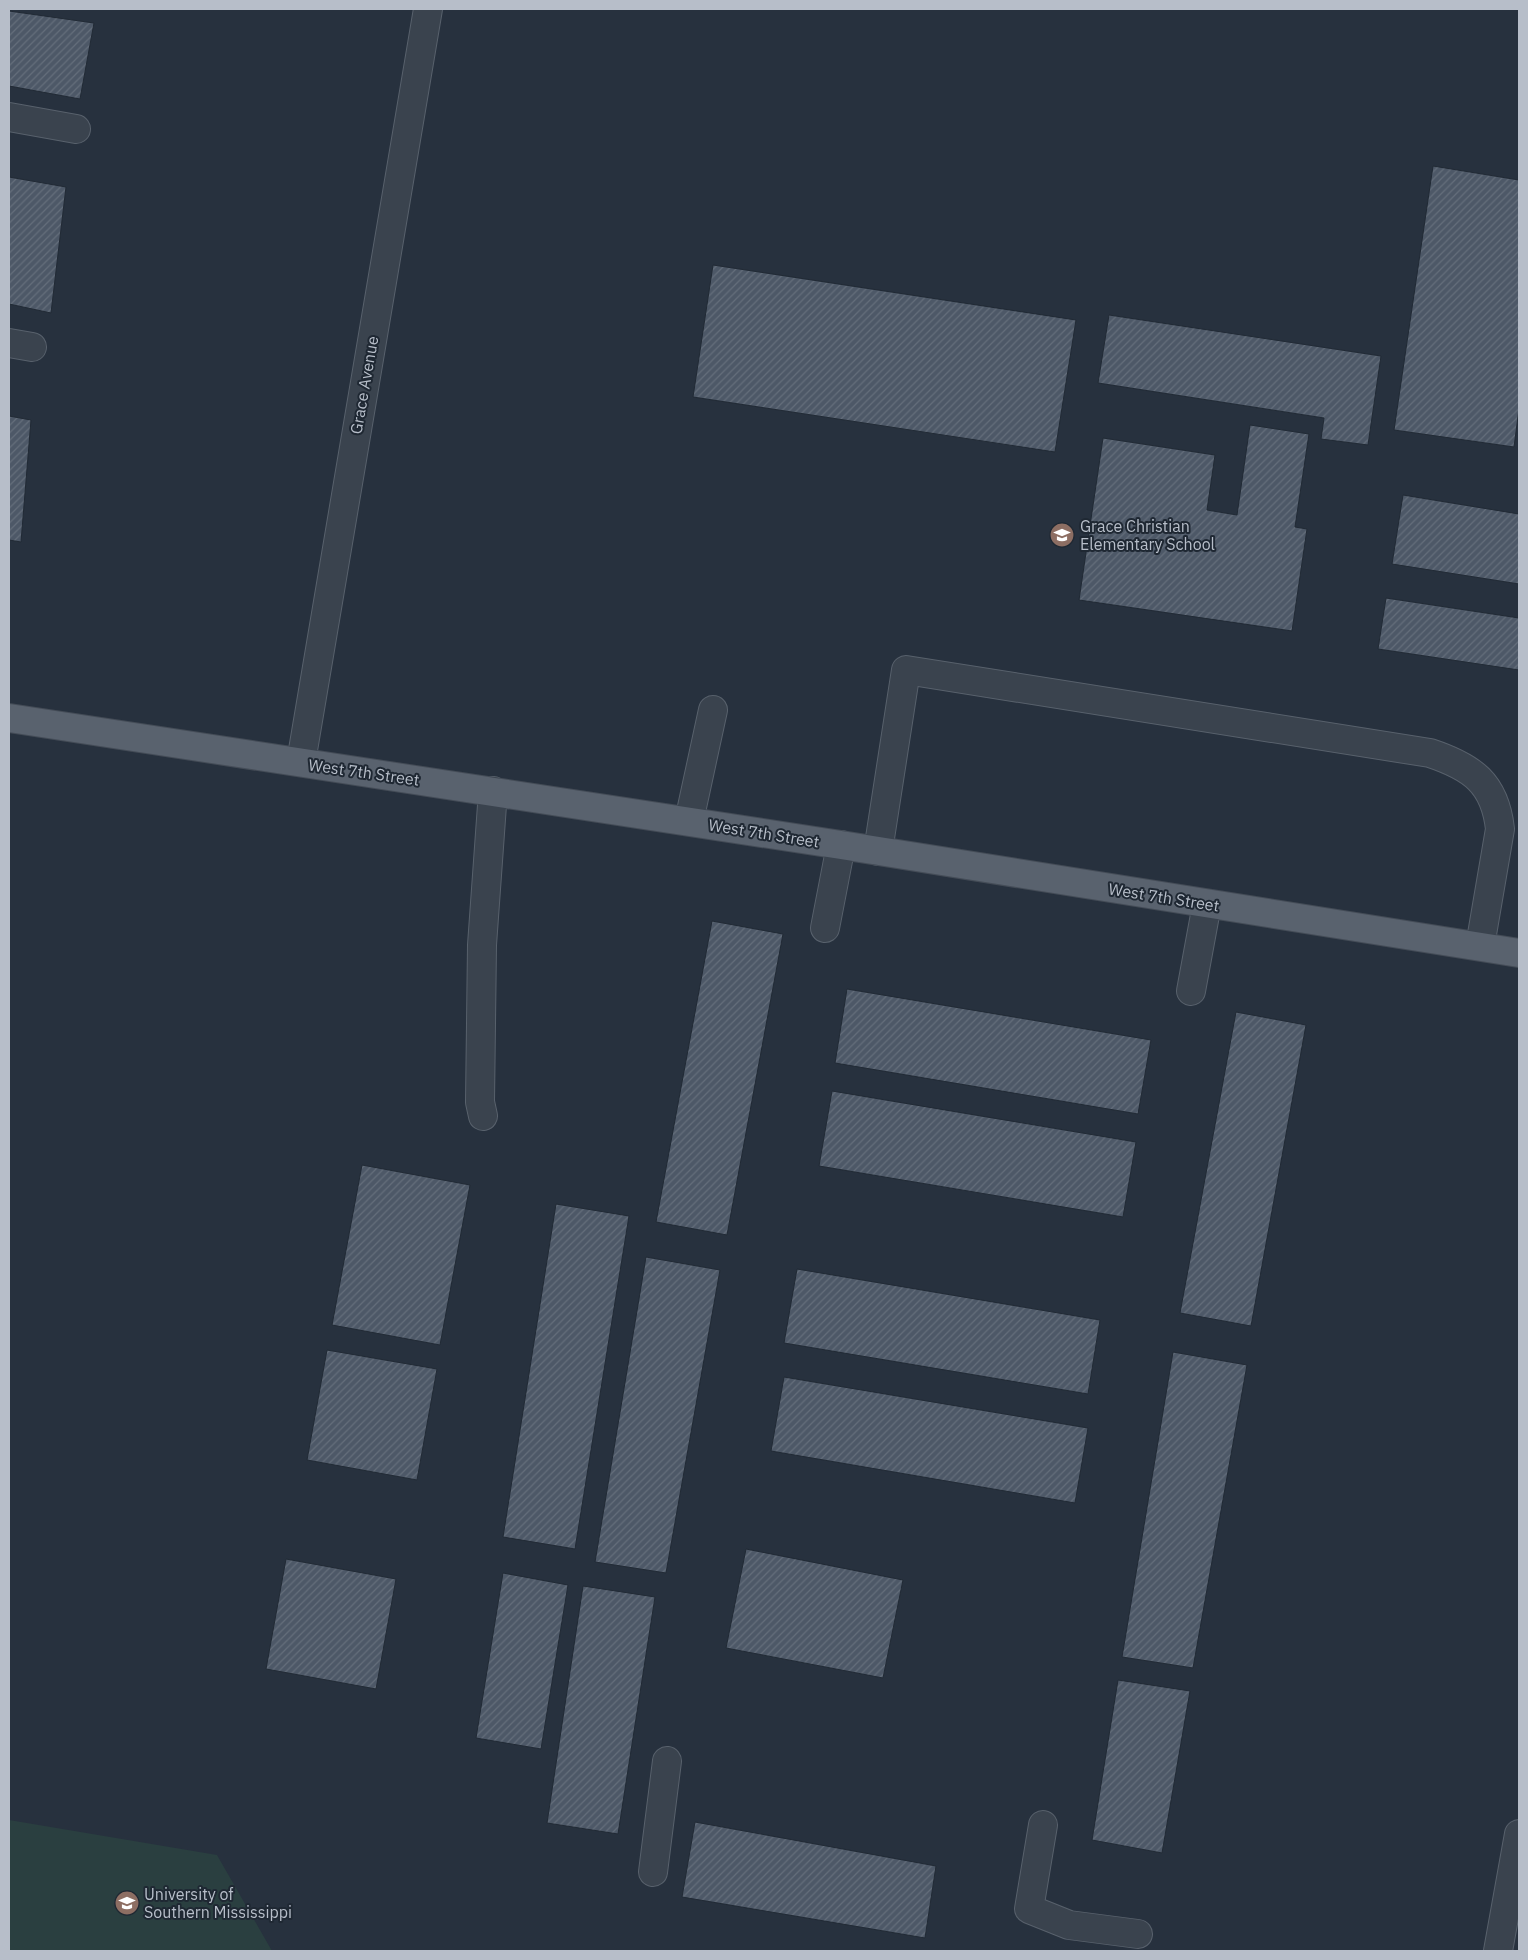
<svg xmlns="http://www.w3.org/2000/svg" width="1528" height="1960" viewBox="0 0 1528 1960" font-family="'IBM Plex Sans',sans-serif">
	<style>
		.green { fill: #2a3f40 }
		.building { fill: url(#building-hatch); stroke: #212a35 }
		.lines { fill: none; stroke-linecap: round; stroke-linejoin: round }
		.minor-casing { stroke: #58616c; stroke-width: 30 }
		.major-casing { stroke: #444c57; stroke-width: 30 }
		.minor { stroke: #3a434e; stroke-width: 28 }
		.major { stroke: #59626e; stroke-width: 28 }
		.labels { text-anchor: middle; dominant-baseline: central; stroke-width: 4; stroke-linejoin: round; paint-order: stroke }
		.street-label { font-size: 16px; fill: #b7bec9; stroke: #1f2833 }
		.poi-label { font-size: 16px; fill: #b7bec9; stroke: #1f2833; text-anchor: start }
	</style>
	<defs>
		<pattern id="building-hatch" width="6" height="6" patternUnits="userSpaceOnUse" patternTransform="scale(1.25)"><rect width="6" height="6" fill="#4d5867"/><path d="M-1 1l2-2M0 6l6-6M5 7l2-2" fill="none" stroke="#646e7b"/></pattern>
	</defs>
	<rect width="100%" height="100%" fill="#27313e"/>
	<polygon class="green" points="9,1820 217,1855 272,1951 9,1951"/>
	<g class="building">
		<polygon points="9,11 94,23 80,99 9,86"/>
		<polygon points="1433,166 1519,180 1519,409 1514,447 1394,430"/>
		<polygon points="9,177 66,187 51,313 9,304"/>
		<polygon points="713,265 1076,320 1055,452 693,397"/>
		<polygon points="1109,315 1381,356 1368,445 1321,439 1324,418 1098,383"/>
		<polygon points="9,416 31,420 21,542 9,540"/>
		<polygon points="1250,425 1309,434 1295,527 1307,529 1292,631 1079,600 1103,438 1215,455 1207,510 1237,515"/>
		<polygon points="1403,495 1519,514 1519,584 1392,564"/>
		<polygon points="1386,598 1519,618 1519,670 1378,649"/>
		<polygon points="712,921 783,934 727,1235 656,1222"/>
		<polygon points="847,989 1151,1040 1138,1114 835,1063"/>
		<polygon points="1236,1012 1306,1025 1251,1326 1180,1313"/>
		<polygon points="832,1091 1136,1142 1123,1217 819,1166"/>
		<polygon points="362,1165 470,1185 440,1345 332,1325"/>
		<polygon points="556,1204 629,1216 575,1549 503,1537"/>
		<polygon points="646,1257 720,1270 666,1573 595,1562"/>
		<polygon points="797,1269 1100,1320 1088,1394 784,1343"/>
		<polygon points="327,1350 437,1369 417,1480 307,1460"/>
		<polygon points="1173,1352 1247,1365 1193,1668 1122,1657"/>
		<polygon points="784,1377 1088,1428 1075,1503 771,1451"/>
		<polygon points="746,1549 903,1580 883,1678 726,1648"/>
		<polygon points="286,1559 396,1579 376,1689 266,1669"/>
		<polygon points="503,1573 568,1585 541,1749 476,1738"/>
		<polygon points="583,1586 655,1597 618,1834 547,1823"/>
		<polygon points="1118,1680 1190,1691 1162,1853 1092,1840"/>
		<polygon points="695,1822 936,1866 925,1938 682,1897"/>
	</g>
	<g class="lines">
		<defs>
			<g id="minor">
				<polyline points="9,117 76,129"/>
				<polyline points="9,343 32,347"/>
				<polyline points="301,762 428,9"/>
				<polyline points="689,821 713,710"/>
				<path d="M878 851 906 670 1430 753C1472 767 1495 783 1500 829L1480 946"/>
				<polyline points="825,928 841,845"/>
				<polyline points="1191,991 1207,904"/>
				<polyline points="483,1116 480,1102 482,945 493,791"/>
				<polyline points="1043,1825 1029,1909 1069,1925 1138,1934"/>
				<polyline points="653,1872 667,1761"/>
				<polyline points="1498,1951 1519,1834"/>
			</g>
			<polyline id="major" points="9,718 841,845 1519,953"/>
		</defs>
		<use href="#minor" class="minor-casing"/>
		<use href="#major" class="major-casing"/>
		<use href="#minor" class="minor"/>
		<use href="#major" class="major"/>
	</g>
	<defs>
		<symbol id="school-disc" viewBox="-11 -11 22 22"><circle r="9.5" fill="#8d6e63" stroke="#1f2833"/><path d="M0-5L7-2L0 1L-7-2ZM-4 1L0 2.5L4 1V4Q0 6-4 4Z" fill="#fff"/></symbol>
		<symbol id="university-disc" viewBox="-11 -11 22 22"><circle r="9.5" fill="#8d6e63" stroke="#1f2833"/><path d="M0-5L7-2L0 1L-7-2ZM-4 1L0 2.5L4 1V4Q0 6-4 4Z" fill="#fff"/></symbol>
	</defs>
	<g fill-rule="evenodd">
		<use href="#school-disc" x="1048" y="521" width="28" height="28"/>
		<use href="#university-disc" x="113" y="1889" width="28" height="28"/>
	</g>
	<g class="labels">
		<g class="street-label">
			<text transform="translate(364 385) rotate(-80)">Grace Avenue</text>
			<text transform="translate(364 772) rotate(8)">West 7th Street</text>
			<text transform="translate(764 833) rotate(9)">West 7th Street</text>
			<text transform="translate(1164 897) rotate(9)">West 7th Street</text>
		</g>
		<g class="poi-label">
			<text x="1080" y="526">Grace Christian<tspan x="1080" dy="18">Elementary School</tspan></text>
			<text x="144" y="1894">University of<tspan x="144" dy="18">Southern Mississippi</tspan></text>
		</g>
	</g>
	<rect width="1528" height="1960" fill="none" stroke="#b7bec9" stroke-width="20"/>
</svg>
